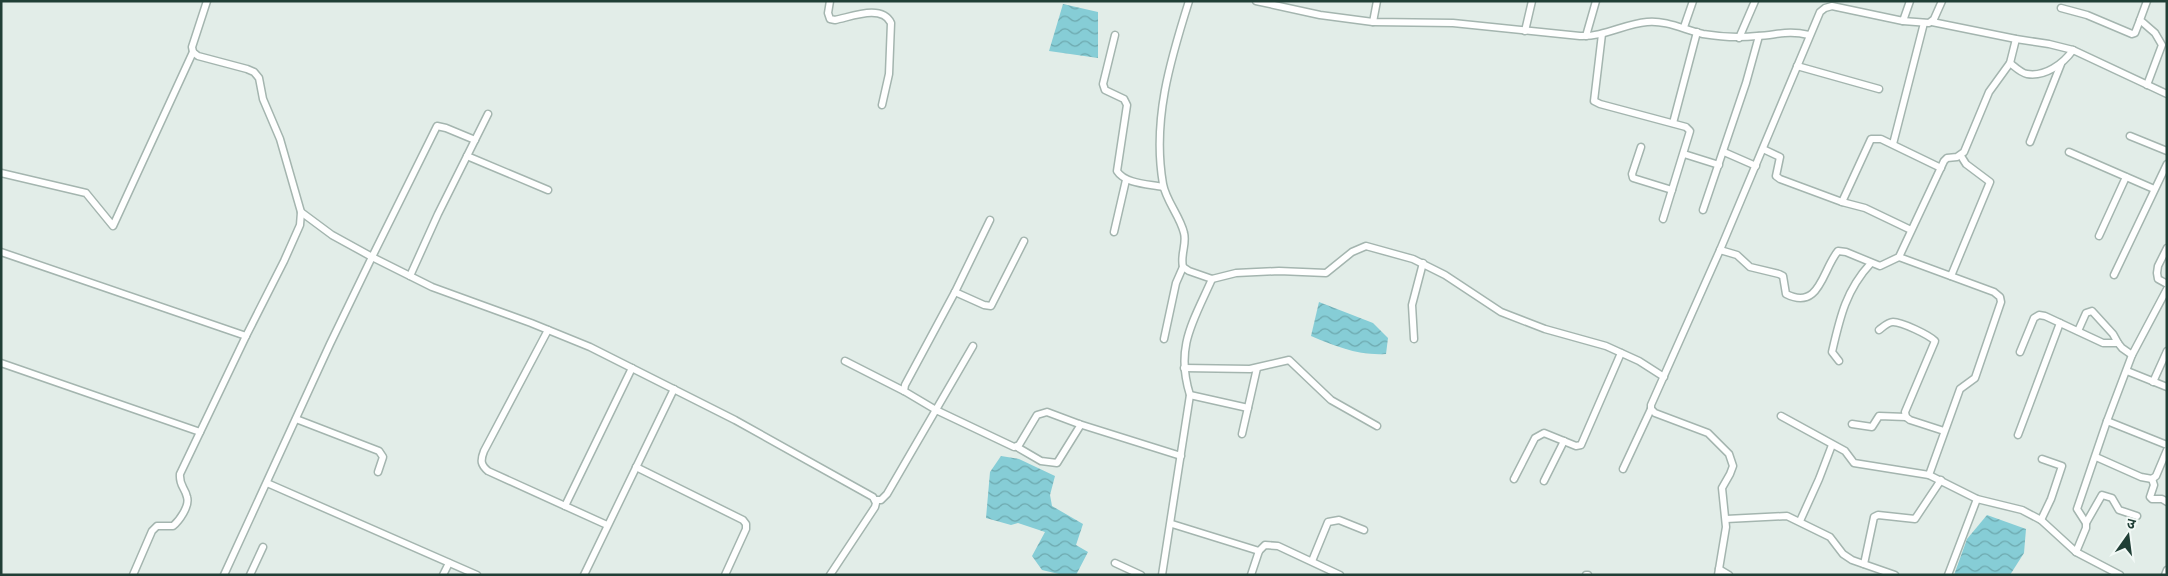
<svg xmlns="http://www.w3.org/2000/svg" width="2168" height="576" viewBox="0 0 2168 576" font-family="Raleway,'Noto Sans Devanagari',sans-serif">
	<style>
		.water { fill: url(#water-waves) }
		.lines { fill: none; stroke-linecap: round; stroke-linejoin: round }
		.minor-casing { stroke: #a4b5af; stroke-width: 9 }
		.minor { stroke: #fff; stroke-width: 6 }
	</style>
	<defs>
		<pattern id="water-waves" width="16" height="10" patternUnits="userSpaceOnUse" patternTransform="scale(1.25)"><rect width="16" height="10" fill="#86cdd6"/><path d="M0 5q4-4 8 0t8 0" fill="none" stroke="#6da8ae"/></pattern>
	</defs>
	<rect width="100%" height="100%" fill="#e2ede8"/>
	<g class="water">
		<polygon points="1063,4 1098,12 1098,58 1049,51"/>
		<path d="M1319 302 1373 323 1388 338 1386 354C1359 356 1335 346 1311 336Z"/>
		<polygon points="1001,456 1019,459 1055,476 1050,495 1052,506 1083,524 1076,545 1088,552 1076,575 1063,575 1042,570 1032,556 1045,532 1018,523 1011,525 986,518 990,472"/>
		<polygon points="1987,515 2026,529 2024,553 2010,575 1954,575 1967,539"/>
	</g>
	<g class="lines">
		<defs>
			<g id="minor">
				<path d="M830 1 828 13 830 19 835 20C851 17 882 4 891 23L889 74 882 105"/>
				<path d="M1189 1C1170 61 1152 121 1163 184 1166 201 1180 216 1184 233 1187 244 1180 255 1183 267L1189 271 1212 279 1236 273 1279 271 1326 273 1352 252 1366 246 1413 259 1445 275 1501 312 1545 329 1606 346 1639 361 1664 377"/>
				<path d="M1256 1 1320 15 1373 22 1453 23 1580 36C1604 37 1624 24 1647 22 1666 20 1685 30 1703 34 1721 37 1739 38 1757 36 1778 35 1787 30 1809 35"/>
				<polyline points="2061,8 2087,15 2132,34 2135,33 2140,20"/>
				<polyline points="1903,21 1910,1"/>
				<polyline points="1373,22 1377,1"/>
				<polyline points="1932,22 2016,39 2049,44 2073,50 2167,94"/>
				<polyline points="1684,27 1693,1"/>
				<polyline points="1525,31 1532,1"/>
				<polyline points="1602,34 1594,101 1600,104 1686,127 1690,131 1663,219"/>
				<path d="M1115 35 1103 84 1105 90 1124 99 1127 105 1117 171C1125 184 1149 184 1163 187"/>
				<polyline points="1586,36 1596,1"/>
				<polyline points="1739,38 1755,1"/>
				<path d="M2010 63C2015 67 2021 73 2027 74 2045 77 2063 64 2073 50"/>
				<polyline points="1797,66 1879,89"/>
				<polyline points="2147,85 2162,45 2155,33 2140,20 2147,1"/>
				<polyline points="1673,123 1697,32"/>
				<polyline points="2130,136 2167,151"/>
				<polyline points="475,140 446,128 437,126 372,257 432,287 531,323 590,347 735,420 873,497 876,503 875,507 830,575"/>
				<polyline points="2030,142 2061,64"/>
				<polyline points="1893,144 1924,23"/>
				<polyline points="1641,147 1632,174 1633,178 1672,190"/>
				<polyline points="1763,149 1780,157 1776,176 1780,179 1842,202 1865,208 1911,230"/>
				<polyline points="1724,152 1756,166"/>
				<polyline points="2069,152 2154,189"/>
				<polyline points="1684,154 1719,165"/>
				<polyline points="467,156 548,190"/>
				<polyline points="1,173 86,193 113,226 193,52"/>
				<polyline points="1842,202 1871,139 1881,139 1941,168"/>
				<polyline points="1703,210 1746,83 1759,36"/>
				<polyline points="990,220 955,292 905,385 904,391 936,410 1014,447 1019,445 1037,415 1047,412 1079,424 1181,456"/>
				<polyline points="1114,232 1126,180"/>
				<polyline points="2099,236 2126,177"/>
				<polyline points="2167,248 2158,266 2157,273 2158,279 2167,284"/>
				<path d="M1720 250 1737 255 1750 267 1779 274 1783 276 1786 294C1820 311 1822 270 1838 251L1846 252 1880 266 1899 257 1944 161 1947 158 1957 157 1964 152 1989 92 2010 63 2016 39"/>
				<polyline points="1,252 246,336"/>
				<polyline points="1899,257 1994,292 2000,297 2001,302 1975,378 1960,389 1929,475"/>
				<polyline points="2114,275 2167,164"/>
				<polyline points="410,276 438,214 488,114"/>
				<polyline points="1951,276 1990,182 1966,164 1961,156"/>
				<polyline points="955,292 984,305 991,306 1024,241"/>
				<path d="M548 330 484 451C480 461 481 465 488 471L607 525"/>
				<path d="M1879 330C1883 327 1888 322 1893 322 1902 322 1929 335 1935 341L1905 412 1906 417 1910 420 1944 431"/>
				<polyline points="2078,331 2086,313 2092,311 2113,334 2118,343"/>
				<polyline points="1164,339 1176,283 1183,267"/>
				<polyline points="1414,339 1412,305 1423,263"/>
				<polyline points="2020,352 2034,318 2039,315 2045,316 2103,343 2118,343 2122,348 2132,355"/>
				<polyline points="845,361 904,391"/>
				<path d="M1839 361 1832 352C1840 317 1846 290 1871 263"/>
				<polyline points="1,363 200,432"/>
				<polyline points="1184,368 1250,369 1289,360 1331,400 1377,426"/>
				<polyline points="2127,371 2167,387"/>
				<polyline points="2153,382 2167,351"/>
				<polyline points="1190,395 1248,408"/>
				<polyline points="1781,416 1845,451 1854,463 1929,475 1977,499 2022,510 2041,520 2076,552 2120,575"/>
				<polyline points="296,419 379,451 383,457 378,472"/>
				<polyline points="2107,421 2167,445"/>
				<polyline points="1852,424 1872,427 1879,416 1906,417"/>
				<polyline points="1242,434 1257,368"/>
				<polyline points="2018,435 2060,323"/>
				<polyline points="1017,447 1041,461 1057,463 1080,426 1079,424"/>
				<polyline points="2096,457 2141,477 2152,479 2156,476 2167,450"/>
				<polyline points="636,467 743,520 746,524 746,529 725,575"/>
				<polyline points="1623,469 1651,409"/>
				<polyline points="1514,479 1535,438 1544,433 1576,446 1581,445 1621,353"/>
				<polyline points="2152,479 2154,485 2150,497 2152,499 2162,499 2167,502"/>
				<polyline points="1544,481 1564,441"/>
				<polyline points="267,483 477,575"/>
				<polyline points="876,500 881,500 887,494 973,346"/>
				<polyline points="565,506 632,368"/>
				<polyline points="1726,519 1787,516 1830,537 1843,554 1852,560 1895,575"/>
				<polyline points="2041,520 2051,499 2062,466 2042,459"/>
				<polyline points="1800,521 1819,479 1832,445"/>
				<polyline points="2086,523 2102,495 2112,498 2119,510 2137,516"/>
				<polyline points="1172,524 1259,551"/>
				<polyline points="2076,552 2086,528 2086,523 2077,509 2107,421 2132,355 2167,289"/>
				<polyline points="1312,561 1328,522 1339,520 1364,530"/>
				<polyline points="1115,563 1141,575"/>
				<polyline points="1864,564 1874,517 1878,515 1915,519 1941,480"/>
				<polyline points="1719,569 1729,575"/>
				<path d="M133 575 152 531 157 526H173C179 521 190 506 187 497 185 487 179 486 180 474L246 336 284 261 300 225 301 212 280 139 263 99 259 78 254 72 247 69 198 56 193 52 192 47 207 1"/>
				<polyline points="224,575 330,344 372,257 332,235 301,212"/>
				<polyline points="250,575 263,547"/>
				<polyline points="443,575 449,563"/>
				<polyline points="584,575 674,389"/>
				<path d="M1162 575 1190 395C1175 347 1193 322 1212 279"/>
				<polyline points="1251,575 1259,551 1265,545 1278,546 1340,575"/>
				<polyline points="1586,575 1588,575"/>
				<polyline points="1718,575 1726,527 1722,488 1730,474 1733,466 1729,454 1708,433 1655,413 1651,409 1651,405 1720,250 1820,12 1825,8 1832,6 1903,21 1929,23 1934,19 1942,1"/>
				<polyline points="1948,575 1977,499"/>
				<polyline points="2165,575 2167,570"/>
			</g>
		</defs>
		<use href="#minor" class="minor-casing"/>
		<use href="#minor" class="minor"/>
	</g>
	<rect width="2168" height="576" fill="none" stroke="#203f36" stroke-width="5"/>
	<g transform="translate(2128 536) rotate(14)" stroke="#f2f9f6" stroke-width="4" paint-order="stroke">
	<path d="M0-4L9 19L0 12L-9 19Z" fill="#203f36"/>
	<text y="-8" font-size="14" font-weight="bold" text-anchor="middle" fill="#203f36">उ</text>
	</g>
</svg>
